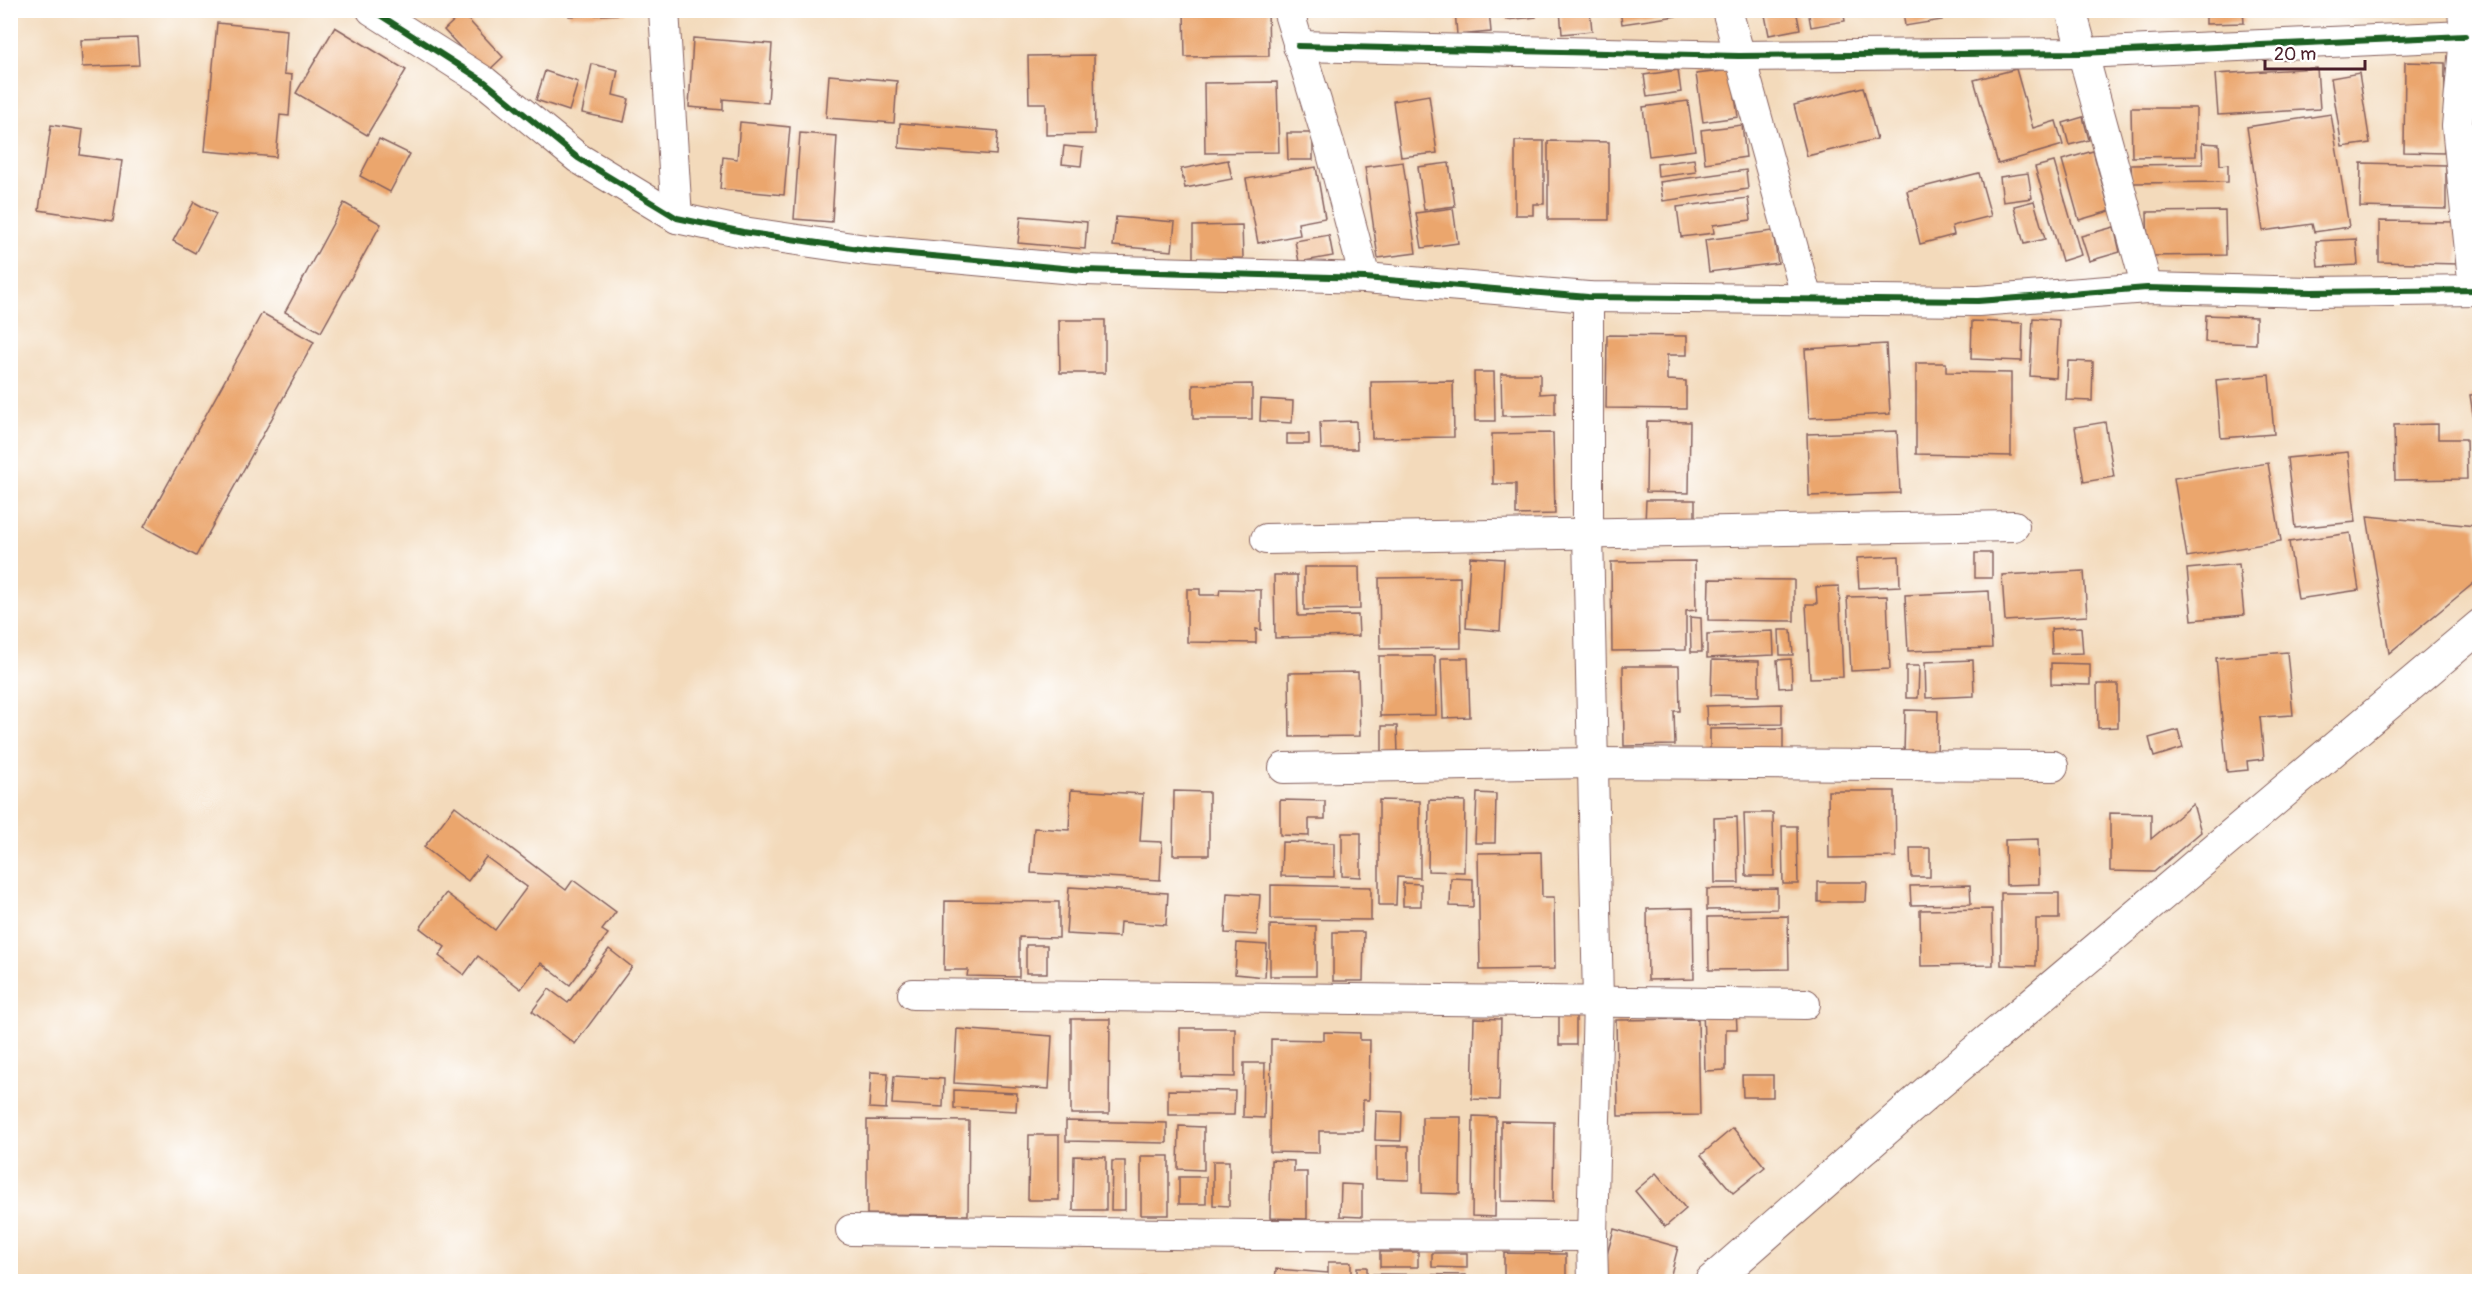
<svg xmlns="http://www.w3.org/2000/svg" width="2490" height="1292" viewBox="0 0 2490 1292" font-family="Pangolin,sans-serif">
	<style>
		.building { fill: #eba66d }
		.lines { fill: none; stroke-linecap: round; stroke-linejoin: round }
		.street-casing { stroke: #85605d; stroke-width: 32 }
		.secondary-casing { stroke: #85605d; stroke-width: 35 }
		.street { stroke: #fff; stroke-width: 30 }
		.secondary { stroke: #fff; stroke-width: 33 }
		.cycleway-casing { stroke: #fff; stroke-width: 10 }
		.cycleway { stroke: #1b5e20; stroke-width: 6 }
	</style>
	<rect width="100%" height="100%" fill="#fff"/>
	<filter id="ink" filterUnits="userSpaceOnUse"><feTurbulence type="fractalNoise" baseFrequency=".0167" numOctaves="2"/><feDisplacementMap in="SourceGraphic" scale="12" xChannelSelector="R" yChannelSelector="G"/><feConvolveMatrix kernelMatrix="1 2 1 2 8 2 1 2 1" color-interpolation-filters="sRGB"/></filter>
	<filter id="wash" filterUnits="userSpaceOnUse"><feTurbulence type="fractalNoise" baseFrequency=".008" numOctaves="4" result="noise"/><feDisplacementMap in="SourceGraphic" scale="24" xChannelSelector="R" yChannelSelector="G"/><feGaussianBlur stdDeviation="1.35" result="paint"/><feColorMatrix in="noise" values="0 0 0 0 0 0 0 0 0 0 0 0 0 0 0 0 0 1.4 0 .05"/><feComposite in="paint" operator="in"/></filter>
	<g filter="url(#wash)">
		<rect width="100%" height="100%" fill="#f3dabb"/>
		<g id="blocks">
			<g class="building">
				<polygon points="423,10 443,10 443,11 424,16"/>
				<polygon points="568,10 625,10 625,14 569,16"/>
				<polygon points="1184,10 1268,10 1269,56 1185,57"/>
				<polygon points="1455,10 1489,10 1491,32 1457,35"/>
				<polygon points="1505,10 1536,10 1536,17 1506,20"/>
				<polygon points="1560,10 1590,10 1592,31 1562,34"/>
				<polygon points="1620,10 1675,10 1676,16 1622,24"/>
				<polygon points="1764,10 1796,10 1800,29 1769,35"/>
				<polygon points="1808,10 1843,10 1845,21 1811,27"/>
				<polygon points="1903,10 1940,10 1942,20 1905,26"/>
				<polygon points="2206,10 2243,10 2244,23 2206,24"/>
				<polygon points="462,13 503,57 485,74 444,30"/>
				<polygon points="217,23 287,30 284,74 292,75 289,116 280,115 276,157 205,151"/>
				<polygon points="335,27 406,70 367,135 296,93"/>
				<polygon points="137,38 139,65 82,67 81,40"/>
				<polygon points="693,38 772,44 768,103 723,99 723,110 689,107"/>
				<polygon points="1094,55 1095,134 1046,135 1046,103 1029,103 1028,56"/>
				<polygon points="2405,62 2445,63 2444,153 2404,152"/>
				<polygon points="592,64 618,70 613,95 629,99 624,122 582,113"/>
				<polygon points="2317,68 2320,109 2218,115 2215,74"/>
				<polygon points="2016,69 2033,128 2056,121 2063,145 1998,164 1974,80"/>
				<polygon points="1678,70 1681,92 1647,97 1644,75"/>
				<polygon points="1731,70 1738,117 1703,122 1696,74"/>
				<polygon points="545,71 578,82 569,111 536,100"/>
				<polygon points="2359,73 2370,143 2342,147 2331,78"/>
				<polygon points="829,75 897,81 894,123 826,118"/>
				<polygon points="1277,82 1279,152 1205,153 1204,83"/>
				<polygon points="1863,87 1877,139 1807,156 1794,105"/>
				<polygon points="1429,95 1437,153 1401,157 1393,101"/>
				<polygon points="1688,101 1695,150 1649,156 1643,107"/>
				<polygon points="2131,108 2196,108 2196,156 2132,157"/>
				<polygon points="2331,114 2349,227 2314,232 2312,224 2263,231 2247,127"/>
				<polygon points="2083,117 2089,140 2069,145 2063,123"/>
				<polygon points="740,122 790,127 784,195 720,189 723,157 737,159"/>
				<polygon points="900,123 998,131 996,155 899,148"/>
				<polygon points="51,125 83,130 80,155 122,161 113,221 39,210"/>
				<polygon points="1742,125 1746,157 1705,163 1701,130"/>
				<polygon points="800,133 837,136 832,222 794,219"/>
				<polygon points="1287,133 1313,133 1313,160 1288,160"/>
				<polygon points="379,139 410,154 390,192 360,176"/>
				<polygon points="1515,141 1544,141 1544,204 1533,204 1533,215 1515,215"/>
				<polygon points="1548,141 1609,142 1609,220 1548,220"/>
				<polygon points="2202,143 2219,144 2220,165 2228,164 2228,182 2132,183 2131,165 2203,164"/>
				<polygon points="1064,146 1083,148 1081,166 1062,164"/>
				<polygon points="2093,151 2110,211 2079,220 2062,160"/>
				<polygon points="1694,159 1696,172 1658,177 1657,164"/>
				<polygon points="1228,160 1232,179 1185,188 1181,169"/>
				<polygon points="1403,162 1416,253 1378,258 1365,167"/>
				<polygon points="2054,162 2081,255 2062,261 2035,167"/>
				<polygon points="1449,163 1455,206 1424,210 1418,167"/>
				<polygon points="2361,163 2446,165 2446,209 2360,207"/>
				<polygon points="1316,167 1325,218 1298,223 1300,235 1258,243 1246,179"/>
				<polygon points="1746,170 1748,189 1663,201 1660,182"/>
				<polygon points="1979,173 1991,216 1952,226 1954,235 1920,244 1907,191"/>
				<polygon points="2028,173 2032,198 2003,202 2000,177"/>
				<polygon points="1748,198 1751,220 1713,225 1714,233 1681,237 1677,207"/>
				<polygon points="2034,201 2045,239 2024,244 2014,206"/>
				<polygon points="194,202 216,214 195,253 173,241"/>
				<polygon points="344,203 381,224 321,332 285,312"/>
				<polygon points="1453,208 1458,243 1422,248 1416,213"/>
				<polygon points="2225,211 2226,255 2148,256 2147,212"/>
				<polygon points="1021,216 1087,222 1085,249 1018,243"/>
				<polygon points="1116,217 1175,222 1172,251 1113,246"/>
				<polygon points="2379,221 2458,222 2458,264 2379,262"/>
				<polygon points="1242,225 1243,258 1193,259 1193,226"/>
				<polygon points="2114,227 2120,252 2089,261 2081,236"/>
				<polygon points="1773,231 1778,263 1709,272 1705,240"/>
				<polygon points="1329,235 1333,256 1299,262 1295,241"/>
				<polygon points="2356,239 2358,265 2318,267 2316,241"/>
				<polygon points="262,313 314,342 196,556 144,527"/>
				<polygon points="2206,315 2256,317 2256,344 2205,342"/>
				<polygon points="2033,318 2059,320 2056,378 2030,376"/>
				<polygon points="1059,320 1105,320 1105,373 1060,373"/>
				<polygon points="1972,321 2023,323 2022,361 1971,359"/>
				<polygon points="1607,335 1687,336 1687,355 1667,355 1667,380 1686,381 1686,409 1606,408"/>
				<polygon points="1886,344 1890,414 1809,418 1805,349"/>
				<polygon points="2068,361 2093,362 2092,401 2066,400"/>
				<polygon points="1916,363 1946,363 1946,372 2011,373 2011,456 1916,454"/>
				<polygon points="1474,372 1494,372 1495,421 1475,421"/>
				<polygon points="1501,374 1540,374 1540,394 1555,393 1555,415 1502,416"/>
				<polygon points="2269,375 2274,434 2221,438 2216,380"/>
				<polygon points="1453,381 1454,437 1372,438 1371,382"/>
				<polygon points="1252,384 1252,419 1193,419 1193,385"/>
				<polygon points="2480,394 2480,420 2474,420 2470,395"/>
				<polygon points="1261,399 1293,401 1292,423 1260,421"/>
				<polygon points="1356,421 1357,449 1321,449 1320,422"/>
				<polygon points="1647,421 1690,422 1689,493 1646,492"/>
				<polygon points="2105,422 2114,477 2084,482 2075,427"/>
				<polygon points="2438,424 2438,439 2466,439 2467,479 2395,480 2394,425"/>
				<polygon points="1897,431 1900,493 1809,496 1807,434"/>
				<polygon points="1553,433 1555,514 1516,515 1516,484 1493,484 1492,434"/>
				<rect x="1287" y="434" width="22" height="10"/>
				<polygon points="2348,452 2356,522 2295,528 2287,458"/>
				<polygon points="2268,463 2281,541 2187,557 2174,478"/>
				<polygon points="1646,500 1695,500 1695,525 1645,524"/>
				<polygon points="2367,516 2476,526 2480,578 2389,653"/>
				<polygon points="2350,533 2359,590 2298,599 2289,542"/>
				<rect x="1975" y="553" width="17" height="25"/>
				<polygon points="1899,556 1900,586 1859,588 1857,558"/>
				<polygon points="1470,557 1504,559 1500,631 1466,628"/>
				<polygon points="1695,561 1696,610 1686,611 1686,650 1612,651 1611,562"/>
				<polygon points="2239,564 2244,615 2192,620 2187,569"/>
				<polygon points="1304,567 1359,567 1360,609 1304,610"/>
				<polygon points="2084,571 2087,616 2005,621 2002,575"/>
				<polygon points="1274,575 1297,575 1298,616 1358,615 1359,636 1275,638"/>
				<polygon points="1460,577 1461,648 1380,649 1379,578"/>
				<polygon points="1709,579 1794,580 1794,621 1708,620"/>
				<polygon points="1839,586 1843,677 1810,678 1806,604 1817,604 1816,587"/>
				<polygon points="1187,589 1200,589 1200,595 1219,595 1220,589 1261,590 1261,630 1256,629 1256,643 1187,642"/>
				<polygon points="1989,591 1992,648 1908,651 1905,595"/>
				<polygon points="1887,596 1890,669 1851,671 1847,597"/>
				<polygon points="1690,617 1701,618 1702,652 1691,652"/>
				<polygon points="2081,627 2083,653 2052,654 2051,629"/>
				<polygon points="1779,630 1791,630 1793,655 1780,655"/>
				<polygon points="1773,631 1774,655 1707,658 1707,634"/>
				<polygon points="2287,652 2293,715 2260,717 2264,759 2247,761 2248,770 2227,772 2216,658"/>
				<polygon points="1379,656 1435,656 1436,715 1380,716"/>
				<polygon points="1441,658 1468,658 1470,717 1443,718"/>
				<polygon points="1791,659 1792,687 1779,688 1777,660"/>
				<polygon points="1712,660 1759,661 1759,696 1711,695"/>
				<polygon points="1973,660 1974,696 1926,698 1925,662"/>
				<polygon points="2051,663 2090,664 2090,685 2051,684"/>
				<polygon points="1623,666 1679,666 1680,711 1674,711 1675,745 1624,746"/>
				<polygon points="1906,666 1919,666 1918,698 1906,698"/>
				<polygon points="1358,672 1360,736 1290,737 1289,673"/>
				<polygon points="2097,684 2118,684 2118,727 2098,728"/>
				<polygon points="1782,704 1782,724 1707,725 1706,706"/>
				<polygon points="1905,710 1938,711 1937,756 1904,755"/>
				<polygon points="1382,726 1397,726 1398,753 1382,754"/>
				<polygon points="1783,728 1783,756 1710,756 1710,729"/>
				<polygon points="2178,730 2183,748 2154,757 2149,738"/>
				<polygon points="1071,790 1143,794 1140,841 1162,842 1160,880 1031,873 1034,828 1069,830"/>
				<polygon points="1174,791 1209,792 1209,855 1173,855"/>
				<polygon points="1828,791 1895,791 1896,857 1829,858"/>
				<polygon points="1477,793 1496,794 1495,843 1475,843"/>
				<polygon points="1280,800 1325,801 1325,819 1309,819 1309,836 1280,835"/>
				<polygon points="1379,800 1420,801 1420,878 1397,877 1396,905 1379,905"/>
				<polygon points="1429,800 1465,801 1464,872 1428,871"/>
				<polygon points="2193,804 2201,832 2154,872 2110,871 2110,813 2151,814 2151,839"/>
				<polygon points="455,806 566,890 573,880 616,912 602,930 608,934 570,985 541,963 521,989 478,956 464,975 439,956 445,947 420,928 446,893 495,930 527,887 486,857 468,881 424,847"/>
				<polygon points="1744,813 1773,813 1774,876 1746,876"/>
				<polygon points="1737,817 1739,883 1715,883 1714,818"/>
				<polygon points="1782,826 1797,826 1798,884 1783,884"/>
				<polygon points="1342,833 1361,833 1361,877 1342,876"/>
				<polygon points="2038,839 2039,884 2006,885 2005,840"/>
				<polygon points="1282,842 1334,843 1334,877 1281,876"/>
				<polygon points="1910,848 1930,848 1930,877 1911,877"/>
				<polygon points="1541,852 1542,897 1554,897 1555,969 1480,970 1478,853"/>
				<polygon points="1451,878 1473,879 1473,907 1450,906"/>
				<polygon points="1818,882 1867,882 1866,902 1818,902"/>
				<polygon points="1403,883 1421,884 1421,906 1403,906"/>
				<polygon points="1271,885 1371,887 1371,920 1271,919"/>
				<polygon points="1970,885 1971,904 1911,905 1910,886"/>
				<polygon points="1069,887 1168,893 1166,925 1120,922 1119,937 1066,934"/>
				<polygon points="1777,888 1777,909 1707,910 1707,889"/>
				<polygon points="1227,893 1260,895 1257,935 1225,933"/>
				<polygon points="2001,893 2059,893 2059,919 2036,919 2036,966 2001,965"/>
				<polygon points="945,901 1059,902 1059,938 1019,937 1019,977 967,976 968,970 944,970"/>
				<polygon points="1693,908 1694,979 1648,980 1647,909"/>
				<polygon points="1992,909 1993,965 1921,966 1920,910"/>
				<polygon points="1788,916 1789,969 1709,970 1708,917"/>
				<polygon points="1270,925 1316,926 1316,976 1270,976"/>
				<polygon points="1333,932 1364,932 1363,981 1333,981"/>
				<polygon points="1237,943 1267,945 1265,977 1235,974"/>
				<rect x="1026" y="945" width="21" height="28"/>
				<polygon points="609,949 632,967 575,1044 532,1011 549,989 568,1003"/>
				<polygon points="1703,1009 1736,1009 1737,1029 1726,1029 1726,1070 1705,1071"/>
				<rect x="1559" y="1015" width="17" height="30"/>
				<polygon points="1474,1018 1501,1019 1499,1100 1472,1099"/>
				<polygon points="1071,1019 1110,1019 1109,1114 1071,1114"/>
				<polygon points="1698,1019 1700,1115 1618,1116 1616,1020"/>
				<polygon points="1180,1028 1235,1028 1235,1077 1180,1076"/>
				<polygon points="957,1029 1052,1036 1049,1089 954,1083"/>
				<polygon points="1324,1032 1360,1033 1360,1040 1370,1040 1369,1100 1363,1100 1363,1131 1319,1131 1319,1153 1270,1152 1271,1039 1324,1040"/>
				<polygon points="1244,1063 1265,1063 1264,1118 1243,1117"/>
				<polygon points="871,1072 888,1073 886,1109 869,1108"/>
				<polygon points="1742,1075 1773,1075 1773,1097 1743,1097"/>
				<polygon points="894,1076 944,1079 943,1107 892,1104"/>
				<polygon points="954,1090 1017,1093 1016,1111 954,1108"/>
				<polygon points="1168,1090 1235,1091 1234,1115 1168,1115"/>
				<polygon points="1376,1111 1402,1112 1401,1141 1375,1140"/>
				<polygon points="1473,1116 1496,1117 1495,1217 1472,1216"/>
				<polygon points="1422,1117 1461,1117 1460,1194 1422,1193"/>
				<polygon points="867,1120 969,1121 968,1215 867,1214"/>
				<polygon points="1066,1121 1167,1123 1167,1143 1066,1141"/>
				<polygon points="1501,1121 1554,1122 1553,1202 1501,1201"/>
				<polygon points="1179,1126 1204,1127 1204,1170 1178,1169"/>
				<polygon points="1733,1128 1765,1167 1733,1193 1701,1155"/>
				<polygon points="1029,1135 1059,1135 1059,1200 1028,1200"/>
				<polygon points="1376,1146 1409,1146 1409,1180 1376,1179"/>
				<polygon points="1074,1156 1106,1157 1106,1210 1073,1210"/>
				<rect x="1141" y="1156" width="28" height="59"/>
				<polygon points="1271,1160 1294,1161 1294,1172 1307,1172 1307,1219 1270,1218"/>
				<polygon points="1112,1161 1125,1161 1125,1210 1111,1210"/>
				<polygon points="1213,1161 1229,1161 1229,1206 1213,1205"/>
				<polygon points="1656,1173 1686,1209 1665,1227 1635,1191"/>
				<rect x="1179" y="1177" width="27" height="27"/>
				<polygon points="1341,1184 1362,1185 1362,1217 1340,1216"/>
				<polygon points="1614,1229 1678,1247 1669,1282 1619,1282 1601,1277"/>
				<rect x="1380" y="1252" width="38" height="15"/>
				<polygon points="1432,1253 1467,1253 1467,1268 1432,1267"/>
				<polygon points="1504,1253 1566,1254 1566,1282 1504,1282"/>
				<polygon points="1328,1262 1351,1262 1351,1282 1275,1282 1276,1269 1328,1273"/>
				<rect x="1357" y="1267" width="10" height="15"/>
				<polygon points="1373,1274 1466,1275 1466,1282 1373,1282"/>
				<polygon points="1091,1278 1149,1279 1149,1282 1091,1282"/>
			</g>
		</g>
	</g>
	<g filter="url(#ink)">
		<use href="#blocks" fill-opacity="0" stroke="#85605d" stroke-width="1.5"/>
		<g class="lines">
			<defs>
				<g id="street">
					<polyline points="372,10 485,82 578,158 677,218 743,232 866,250 1084,270 1365,278 1588,297 1978,301 2147,288 2312,292 2480,290"/>
					<polyline points="664,10 677,218"/>
					<polyline points="1288,10 1331,150 1365,278"/>
					<polyline points="1727,10 1807,299"/>
					<polyline points="2071,10 2147,288"/>
					<polyline points="2463,10 2465,36 2457,126 2474,289"/>
					<polyline points="1298,46 1739,56 2081,53 2465,36"/>
					<polyline points="1588,297 1588,533 1598,1001 1592,1236 1593,1282"/>
					<polyline points="1266,539 2014,526"/>
					<polyline points="1284,768 1593,763 2053,766"/>
					<polyline points="913,994 1805,1004"/>
					<polyline points="851,1230 1253,1235 1592,1236"/>
				</g>
				<polyline id="secondary" points="1711,1282 1929,1091 2480,626"/>
			</defs>
			<use href="#street" class="street-casing"/>
			<use href="#secondary" class="secondary-casing"/>
			<use href="#street" class="street"/>
			<use href="#secondary" class="secondary"/>
			<defs>
				<g id="cycleway">
					<polyline points="372,10 485,82 578,158 677,218 743,232 866,250 1084,270 1365,278 1588,297 1978,301 2147,288 2312,292 2480,290"/>
					<polyline points="1298,46 1739,56 2081,53 2465,36"/>
				</g>
			</defs>
			<use href="#cycleway" class="cycleway-casing"/>
			<use href="#cycleway" class="cycleway"/>
		</g>
	</g>
	<rect width="2490" height="1292" fill="none" stroke="#fff" stroke-width="36"/>
	<path d="M2265 60v9h100v-9" fill="none" stroke="#4a1f2b" stroke-width="3"/>
	<text x="2274" y="60" font-size="18" fill="#4a1f2b" stroke="#ffffff" stroke-width="4.5" paint-order="stroke">20 m</text>
</svg>
